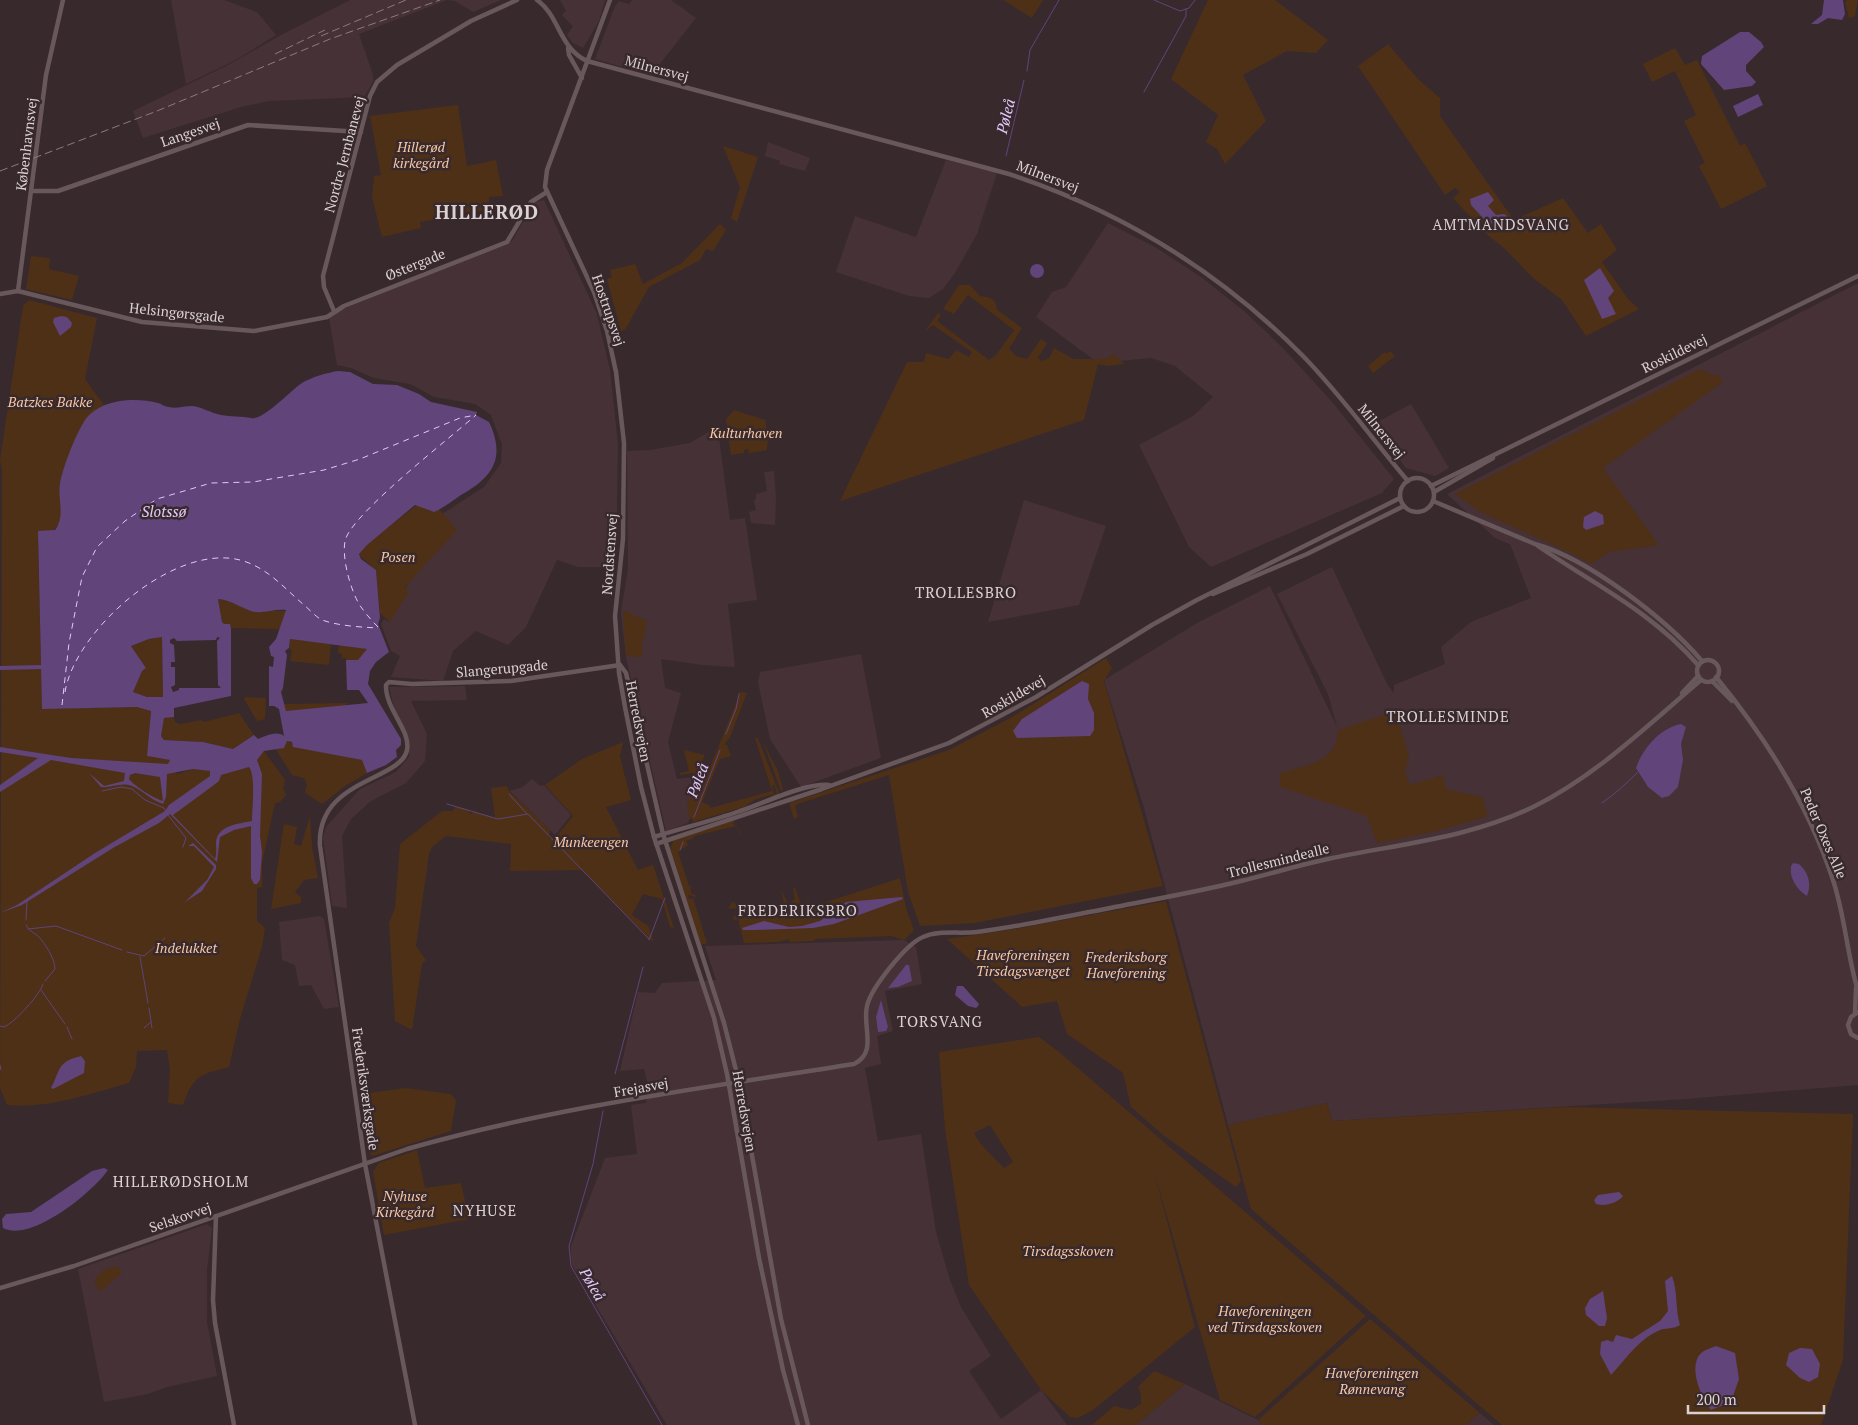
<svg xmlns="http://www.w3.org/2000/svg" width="1858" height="1425" viewBox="0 0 1858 1425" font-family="'PT Serif',serif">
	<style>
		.built { fill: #463136 }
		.green { fill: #4e3017; fill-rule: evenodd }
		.water { fill: #60447a; fill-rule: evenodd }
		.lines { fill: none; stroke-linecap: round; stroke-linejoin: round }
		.stream { stroke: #60447a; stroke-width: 1 }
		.ferry { stroke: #e2c9fc; stroke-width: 1; stroke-dasharray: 6 5; stroke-linecap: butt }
		.tertiary { stroke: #68585c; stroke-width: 4.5 }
		.rail { stroke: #887c7f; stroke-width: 1; stroke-dasharray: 8 4; stroke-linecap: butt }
		.labels { text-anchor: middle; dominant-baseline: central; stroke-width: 5; stroke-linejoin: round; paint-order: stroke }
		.street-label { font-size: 14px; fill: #dbd1d3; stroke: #38292d }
		.park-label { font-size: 14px; font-style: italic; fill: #f8c8a4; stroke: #38292d }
		.water-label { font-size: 15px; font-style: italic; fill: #e2c9fc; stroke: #38292d }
		.neighbourhood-label { font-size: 15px; letter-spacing: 1px; fill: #dbd1d3; stroke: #38292d }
		.district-label { font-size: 19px; font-weight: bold; letter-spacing: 1px; fill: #dbd1d3; stroke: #38292d }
	</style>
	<rect width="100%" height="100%" fill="#38292d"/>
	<g class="built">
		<polygon points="171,0 224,0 257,12 276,35 236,60 186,84"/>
		<polygon points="350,0 501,0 473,12 455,1 447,0 359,34 373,75 373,82 364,97 269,101 241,107 143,138 133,111 228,65 281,35"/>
		<polygon points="560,0 605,0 599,21 583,48 573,43 567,35 573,26 562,15 566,11"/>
		<polygon points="632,0 671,0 696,18 651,75 595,59 615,6 619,1 629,4"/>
		<polygon points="768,142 810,158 805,171 779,164 780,161 765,156"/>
		<polygon points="946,160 997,173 977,234 955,273 943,289 929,298 909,296 836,272 855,216 916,237"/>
		<polygon points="544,200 597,314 610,370 618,444 616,567 578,567 557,560 526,627 508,645 476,631 453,651 443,681 391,677 400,656 391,651 381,624 384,619 389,622 442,514 484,487 501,463 502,445 491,415 475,404 434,397 410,384 374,378 351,368 337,365 329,317 336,312 512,241 534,202"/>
		<polygon points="1108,223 1155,247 1201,277 1244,311 1282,347 1333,403 1394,479 1382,493 1211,567 1189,547 1139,445 1193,416 1213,397 1175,366 1151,358 1098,363 1036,317 1052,292 1066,287"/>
		<polygon points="1858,283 1858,1085 1686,1099 1332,1121 1327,1103 1228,1125 1144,808 1104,680 1197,623 1270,586 1337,727 1328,694 1277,594 1332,567 1387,684 1394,693 1394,685 1445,664 1441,647 1471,622 1531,598 1510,544 1495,538 1447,494"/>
		<polygon points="1411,404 1449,468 1435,476 1406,468 1372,425"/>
		<polygon points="710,431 715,431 719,438 730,520 745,518 757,600 728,604 735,667 702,665 661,659 665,688 681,693 668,742 677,779 708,775 688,823 666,831 626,657 621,612 628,569 627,451 650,450 690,443"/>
		<polygon points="774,471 776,498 775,525 751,523 749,512 756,510 754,500 756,499 756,494 767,491 764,472"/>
		<polygon points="1024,500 1106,526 1079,605 988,622"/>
		<polygon points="861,654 881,758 801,787 770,739 758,682 760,672"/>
		<polygon points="465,686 467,700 411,701 427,734 425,761 406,783 371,801 351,819 342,836 347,908 332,906 323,837 326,827 360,789 396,772 409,757 408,738 395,712 389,687"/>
		<polygon points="532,779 540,786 544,785 571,815 555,835 510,791 523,787"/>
		<polygon points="320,916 324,919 339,1007 324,1009 311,985 299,986 295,965 282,960 279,922"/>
		<polygon points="904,940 916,947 922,984 885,991 893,1031 877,1036 881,1064 865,1068 878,1141 921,1134 936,1232 950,1280 961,1307 991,1356 969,1371 1001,1419 1041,1390 1067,1425 667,1425 572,1265 571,1255 571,1246 605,1158 637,1154 631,1105 646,1103 649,1090 644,1069 620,1071 638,992 655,993 662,983 716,980 705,946"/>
		<polygon points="207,1224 212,1228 207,1270 207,1322 217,1376 167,1387 148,1394 104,1402 78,1269"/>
		<polygon points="1185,1384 1258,1420 1262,1425 1136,1425"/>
		<polygon points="1480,1413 1494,1425 1466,1425"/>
	</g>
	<g class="green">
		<polygon points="1003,0 1043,0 1032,18"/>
		<polygon points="1208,0 1275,0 1328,40 1316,53 1287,51 1243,75 1266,121 1225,164 1217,149 1206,142 1218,115 1171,79"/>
		<polygon points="1847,0 1858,0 1855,16 1849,18 1845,3"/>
		<polygon points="1388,44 1418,79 1440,98 1440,116 1514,220 1563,198 1588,233 1601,224 1617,250 1602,262 1628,299 1639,309 1586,336 1562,300 1533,278 1505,249 1484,232 1453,198 1460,192 1455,188 1445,195 1358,66"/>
		<polygon points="1675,48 1685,65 1697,60 1740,146 1745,143 1767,186 1721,209 1699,166 1705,163 1684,121 1696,115 1675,71 1652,82 1643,64"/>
		<polygon points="458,105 467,166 496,160 503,196 489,197 491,209 420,222 421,228 382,237 372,197 374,176 381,175 370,116"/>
		<polygon points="723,146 758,157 737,222 731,218 740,187"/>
		<polygon points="720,224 726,230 713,251 706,249 700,260 649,287 625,330 621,331 607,279 612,277 610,270 635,264 643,284 682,263"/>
		<polygon points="31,256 50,258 49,269 79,276 72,300 26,289"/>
		<path d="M959 285H970L980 296C991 297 996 299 997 310L1022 328 1009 349 1016 356 1027 359 1041 339 1047 343 1038 358 1042 361 1049 358 1054 348 1073 359H1105L1114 354 1124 364 1108 366 1098 364 1084 420 840 501 907 362H924L926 353 949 359 956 350 969 357 972 352 933 325 925 331 938 313 941 315 937 321 989 360 996 355 1014 330 968 295 954 314 943 309Z"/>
		<path d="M29 300 97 318 85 379 104 405C84 411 64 465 60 484 58 496 65 510 60 522 57 529 44 536 38 543L42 708 137 707 151 711 147 756 170 760 177 774 193 769 211 771 257 760 264 751 285 780 283 788 286 795 280 802 275 803 262 863V887L257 888V921L265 928 262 947 240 1019 229 1067C199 1075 194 1075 183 1105L168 1103 170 1069 167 1050 137 1051 136 1067 129 1083C89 1094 49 1109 7 1105L0 1088 2 470 0 460 23 306Z"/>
		<polygon points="1390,351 1395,356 1373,373 1368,366 1385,352 1387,354"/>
		<polygon points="1700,369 1715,376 1718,374 1723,382 1603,468 1659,545 1609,552 1591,564 1573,554 1480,512 1455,494"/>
		<polygon points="734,410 765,420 768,435 767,450 749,453 748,449 744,450 744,453 731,455 726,419"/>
		<polygon points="417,505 430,511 439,509 457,530 405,587 409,592 390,622 380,613 376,570 358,554 367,544"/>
		<polygon points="218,599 237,604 252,611 286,611 280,629 231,628 230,624 224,624 222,622"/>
		<polygon points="623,610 647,621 642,645 642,657 626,656"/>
		<polygon points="162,637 163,697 147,697 133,692 142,670 146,668 131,646 149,639"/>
		<polygon points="290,639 331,644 329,665 290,661 292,651 289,648"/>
		<polygon points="339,645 368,649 358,660 346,660 346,658 342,658 342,654 338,653"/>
		<polygon points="1106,658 1112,668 1104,681 1163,886 974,923 920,926 908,892 889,775 797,804 795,806 798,817 794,819 789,803 949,750 1014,716"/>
		<polygon points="739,692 747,693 730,737 724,745 727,745 731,756 720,759 702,802 710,806 710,808 772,791 755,738 758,738 779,793 778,796 769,798 777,793 774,785 772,786 774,794 756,799 744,807 693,822 693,820 689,817 687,799 690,799 693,790 696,791 701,781 702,781 695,804 737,701"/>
		<polygon points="246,697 266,698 265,719 257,721 244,699"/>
		<polygon points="349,703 344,706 291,712 285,710 283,704"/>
		<path d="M1395 711 1409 755 1405 773 1410 785 1443 775 1446 789 1482 797 1488 816 1433 832 1377 843 1367 816 1280 787V773C1306 765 1337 763 1338 730Z"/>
		<polygon points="239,713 254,735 233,749 203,742 164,740 161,736 164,718 174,717 175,722 180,724 201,720 204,722"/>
		<polygon points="286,741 310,750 363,760 367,773 345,786 325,802 322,804 305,793 307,785 304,778 292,775 275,748 284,748"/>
		<polygon points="623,742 620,757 631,800 606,807 638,870 653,865 674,928 670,927 662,899 643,894 632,915 648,926 654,943 582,870 510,871 511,844 446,836 432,847 429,854 416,946 426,960 422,964 412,1030 395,1021 389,923 395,908 400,844 442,811 453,811 455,806 469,810 469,813 472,814 473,811 495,818 491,788 507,786 509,791 550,830 549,839 557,836 573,816 545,785 582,759"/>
		<polygon points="763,742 778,771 783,789 781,791"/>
		<polygon points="684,750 705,755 698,771 696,772 699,773 697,776 692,773 680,775 680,773 689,771"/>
		<polygon points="310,816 312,847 318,878 304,880 295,892 301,897 301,903 271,909 284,824 297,827 294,844 301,846"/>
		<path d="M732 821 736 823H732C738 826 741 833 743 839L736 826 694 836V838L686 841 688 845 678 852 689 886 693 887 690 888 692 895 695 894 696 897 688 895 689 899 693 898 707 943 701 945 670 848 674 840Z"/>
		<polygon points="900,878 906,908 914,930 904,940 891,936 816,939 813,941 789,942 789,939 778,942 744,943 738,919 734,920 733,917 739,913 738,908 728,909 732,902 736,904 742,917 739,919 749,915 749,912 767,906 770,911 785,909 781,890 788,904 795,899 793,888 795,887 801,904 809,901 811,907"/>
		<polygon points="1166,901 1241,1181 1236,1187 1163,1135 1131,1107 1123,1073 1067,1034 1057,1001 1022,1007 947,939 1009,930"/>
		<path d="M1039 1037 1058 1051 1366 1316 1255 1417 1220 1400 1153 1168 1195 1327 1093 1410 1078 1418 1070 1417 1041 1390 969 1285 945 1129 939 1052ZM990 1125 1013 1162 1004 1168C993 1156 981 1147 974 1133Z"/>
		<polygon points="405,1088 451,1094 456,1101 451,1131 372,1156 370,1153 360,1098 363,1094"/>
		<polygon points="1327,1103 1332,1121 1566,1107 1853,1114 1843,1360 1821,1425 1502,1425 1251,1209 1228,1125"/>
		<polygon points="417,1150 425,1188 461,1183 469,1219 384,1235 373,1172 379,1163"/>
		<polygon points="118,1266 122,1273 101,1291 98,1289 94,1280 103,1270"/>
		<polygon points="1370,1319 1480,1413 1466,1425 1262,1425 1258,1420"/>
		<polygon points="1154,1371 1185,1384 1136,1425 1092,1425 1114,1406 1131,1410 1141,1404 1141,1395 1138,1387"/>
	</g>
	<g class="water">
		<polygon points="1824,0 1843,0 1845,14 1842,20 1828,18 1818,24 1811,24 1822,15"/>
		<polygon points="1740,32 1749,32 1761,42 1764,47 1746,65 1746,71 1756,82 1752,86 1724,90 1701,64 1702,56"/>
		<polygon points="1758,94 1763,105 1738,117 1733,106"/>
		<polygon points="1488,192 1494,200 1488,206 1496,215 1504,214 1507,216 1507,224 1491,227 1471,205 1470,199"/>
		<circle cx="1037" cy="271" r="7"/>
		<polygon points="1600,268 1614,291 1608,298 1616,314 1602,319 1584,280"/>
		<polygon points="61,316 67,317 72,323 71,327 60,336 53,322 54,318"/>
		<path d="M338 371 350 372 373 384 397 385 419 394 431 402 477 412 476 415 489 422C506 458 493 477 461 495 452 501 443 508 434 512L415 505 367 545 359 554 361 559 376 570 380 618 378 624 389 652 376 662 370 671 368 684 401 739V745L396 750 397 757 386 765 367 773 362 760 293 747 292 742 287 741 284 748 264 751 257 760 262 774 260 836 262 852 260 880 257 884H254L251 878V826L234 830 220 837 217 862 170 814 159 823 113 848 22 905 0 913 17 905 95 853 165 811 169 805 210 776V771L193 769 167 774 166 797 163 804C150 800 139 787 129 785 119 783 110 788 101 787L89 773 104 786 124 781 125 773 51 760 0 792V785L38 758 0 752V747L71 758 168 764 170 760 147 756 151 711 137 707 42 709 41 669 0 670V666L41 665 38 531 55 530C66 515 57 499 60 483 64 464 75 436 85 420 100 399 135 397 158 403 162 404 165 407 169 407 176 409 184 406 192 406 202 407 211 413 221 415 231 417 241 416 251 418 263 421 291 390 302 383 312 377 326 373 338 371ZM218 599C232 600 244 610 255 612 264 613 276 609 286 610L276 639 269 647 271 656 274 657 273 667 269 666V706H274L279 709 284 736C276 730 264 737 258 739L254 735 233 749 203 742 164 740 161 736 164 718 174 717V708L231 696V628L230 624H224L222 622ZM162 637 163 697H147L133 692 142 671 146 668 131 646 149 639ZM217 637 220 638 217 641 218 685 221 688H179V690L173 692 171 687 175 685V667H171V662H175L174 645 170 643V640L174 638 177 641 216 640ZM290 639 367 649 358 660H346L347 690H359L368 703 286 711 281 692 283 688 287 655 285 651 289 648ZM249 767C256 776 252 809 252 821 238 824 217 825 216 843 216 848 217 854 215 859L173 815 214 785 219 781 221 775ZM135 773 160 777 163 801C155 799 134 786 129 779L130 775Z"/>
		<polygon points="1595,511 1603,515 1604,524 1586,530 1583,527 1584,517"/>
		<polygon points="1082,681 1089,684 1088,699 1094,713 1094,730 1090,736 1017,738 1013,731 1022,719"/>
		<path d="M1681 724 1686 727 1681 744 1683 760 1678 787 1669 796 1662 798 1648 787 1636 768C1643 748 1660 728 1681 724Z"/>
		<polygon points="193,843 216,865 216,869 202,891 185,902 207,880 214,867 194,846 188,846"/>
		<path d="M1793 863 1799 864C1808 872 1812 883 1807 896 1797 890 1789 878 1791 866Z"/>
		<polygon points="902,897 903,899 834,924 813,928 753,930 743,930 742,928 764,921 789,927 802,926 820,921 846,902"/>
		<polygon points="906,965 909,965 912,981 898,987 888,988"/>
		<polygon points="957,986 963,986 979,1004 978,1006 976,1008 968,1006 955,995"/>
		<polygon points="881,1000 888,1027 886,1031 878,1032 876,1017"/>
		<path d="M81 1056 85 1061 84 1073 53 1089 51 1088C61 1069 57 1062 81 1056Z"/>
		<path d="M104 1168 108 1170C93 1192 31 1243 3 1228L2 1219 6 1214 31 1212 92 1171Z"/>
		<path d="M1619 1192 1623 1196C1617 1203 1605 1207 1596 1204L1594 1200 1598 1195Z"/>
		<path d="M1672 1276C1678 1292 1675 1308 1680 1325 1672 1330 1665 1327 1658 1331 1638 1340 1626 1359 1611 1375L1600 1354 1601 1342 1607 1340 1613 1342 1616 1335 1632 1339 1660 1321 1668 1311 1665 1281Z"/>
		<polygon points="1603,1291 1607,1318 1605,1326 1599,1326 1586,1315 1585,1308 1590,1299"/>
		<path d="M1716 1346 1735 1353 1739 1379 1731 1402 1711 1410C1702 1399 1690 1372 1698 1357 1702 1350 1709 1349 1716 1346Z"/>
		<polygon points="1800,1348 1812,1349 1820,1364 1818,1377 1809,1382 1800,1378 1786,1365 1789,1353"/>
	</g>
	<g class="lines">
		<g class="stream">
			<polyline points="1154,0 1180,11 1189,8 1195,0"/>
			<polyline points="1027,71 1030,50 1059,0"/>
			<polyline points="1144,92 1186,16 1186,9"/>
			<polyline points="1006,156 1024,80"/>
			<polyline points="726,734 736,709 739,694"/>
			<polyline points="102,791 121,787 132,789 145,800 164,808 166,812"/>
			<polyline points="509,794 527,814"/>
			<path d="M1602 803C1615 794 1627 783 1638 772"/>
			<polyline points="447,804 498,819 528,814 649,939"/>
			<polyline points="168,815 186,838 183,847"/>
			<polyline points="694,817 720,750"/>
			<polyline points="680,850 683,842"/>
			<polyline points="26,920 27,901"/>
			<path d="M26 925C29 931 33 932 38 936 45 943 55 959 55 969L45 981"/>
			<polyline points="28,929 56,926 122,950"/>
			<polyline points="649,940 665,898"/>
			<polyline points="127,952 144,956 165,938"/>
			<polyline points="140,957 148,1003"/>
			<polyline points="41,990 65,1024"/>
			<polyline points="149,1008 152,1028"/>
			<path d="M0 1026 4 1027C14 1023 40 995 43 984"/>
			<polyline points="67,1027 72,1039"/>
			<polyline points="144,1028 151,1022"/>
			<polyline points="0,1065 1,1070"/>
			<polyline points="615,1074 643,967"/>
			<polyline points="603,1111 593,1164 569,1246 571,1266 662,1425"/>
		</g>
		<g class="ferry">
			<path d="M378 627C372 621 366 614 361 607 351 593 340 554 346 538 356 511 450 438 476 415"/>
			<path d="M65 692C75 630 174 543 240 560 267 567 284 588 304 605 310 610 316 617 322 620 339 626 360 627 378 628"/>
			<polyline points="62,705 69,643 82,577 97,547 125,521 157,499 211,483 253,482 324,470 360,459 460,418 476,415"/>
		</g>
		<g class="tertiary">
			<path d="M537 0C560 16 558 47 587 61L1009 174C1121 211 1220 272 1303 356 1341 395 1373 440 1408 481"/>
			<polyline points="610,0 547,170 545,187 594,292 607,331 616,372 624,443 623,539 615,616 619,673 625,707 641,787 654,837 714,1018 727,1074 759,1258 783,1370 798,1425"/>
			<polyline points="568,48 569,55 582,78"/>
			<polyline points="31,191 58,191 248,125 361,132"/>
			<polyline points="18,291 46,75 63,0"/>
			<polyline points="0,294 18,291 142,322 254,331 327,317 344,306 507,242 531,202 547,192"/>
			<polyline points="334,311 324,287 323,276 370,96 377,82 397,65 471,21 517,0"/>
			<circle cx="1417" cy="495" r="17"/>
			<polyline points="1431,486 1858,276"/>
			<polyline points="1434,492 1493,458"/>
			<path d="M1433 501 1535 544C1589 559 1666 619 1702 661"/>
			<path d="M1538 546C1595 585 1652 612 1698 665"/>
			<polyline points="1213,594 1307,554 1404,506"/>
			<circle cx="1708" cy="671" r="11"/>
			<polyline points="620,665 626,673 663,834 724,1023 739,1082 781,1319 808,1425"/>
			<path d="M1716 677C1766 738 1809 806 1833 880 1845 916 1847 955 1858 991"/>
			<polyline points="1712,681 1732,701"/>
			<polyline points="1682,693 1698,676"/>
			<path d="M654 837C682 828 712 821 740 811 765 803 804 783 829 785"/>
			<polyline points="656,844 822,789 949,743 1036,697 1152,625 1195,601 1400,498"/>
			<polyline points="1858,1012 1851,1017 1848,1025 1851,1034 1858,1038"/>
			<polyline points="1855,1013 1856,988"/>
			<polyline points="216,1216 213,1300 215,1323 234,1425"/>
			<path d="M0 1288 74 1266 407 1149C554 1107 704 1088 854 1064 878 1052 862 1027 867 1006 871 988 906 944 923 937 939 930 959 934 977 932 1017 927 1056 918 1095 911 1144 901 1193 893 1241 881 1270 874 1299 865 1328 859 1398 844 1471 838 1535 806 1597 775 1649 724 1701 680"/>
			<path d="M415 1425 365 1164 320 846C316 779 401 781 407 750 411 730 385 709 386 685L389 682 412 684 511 681 620 665"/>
		</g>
		<g class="rail">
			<polyline points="321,36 406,0"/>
			<polyline points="275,54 325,30"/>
			<polyline points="0,171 157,111 330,39 440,0"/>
		</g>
	</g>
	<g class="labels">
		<g class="street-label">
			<text transform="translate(657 68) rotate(15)">Milnersvej</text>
			<text transform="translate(190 132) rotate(-19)">Langesvej</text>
			<text transform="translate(26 144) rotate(-83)">Københavnsvej</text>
			<text transform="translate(344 154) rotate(-75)">Nordre Jernbanevej</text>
			<text transform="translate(1048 176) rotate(21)">Milnersvej</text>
			<text transform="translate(415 264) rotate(-22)">Østergade</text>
			<text transform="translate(609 310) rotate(71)">Hostrupsvej</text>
			<text transform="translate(177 312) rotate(6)">Helsingørsgade</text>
			<text transform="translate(1674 353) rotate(-26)">Roskildevej</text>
			<text transform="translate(1382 431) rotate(51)">Milnersvej</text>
			<text transform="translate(609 554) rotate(-86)">Nordstensvej</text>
			<text transform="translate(502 668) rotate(-5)">Slangerupgade</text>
			<text transform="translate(1013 696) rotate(-30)">Roskildevej</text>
			<text transform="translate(639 721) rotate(79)">Herredsvejen</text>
			<text transform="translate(1824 833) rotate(67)">Peder Oxes Alle</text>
			<text transform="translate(1278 860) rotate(-14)">Trollesmindealle</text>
			<text transform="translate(641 1087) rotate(-10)">Frejasvej</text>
			<text transform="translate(366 1089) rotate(82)">Frederiksværksgade</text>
			<text transform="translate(745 1111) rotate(80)">Herredsvejen</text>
			<text transform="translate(180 1217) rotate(-19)">Selskovvej</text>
		</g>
		<g class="park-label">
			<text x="421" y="146">Hillerød<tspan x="421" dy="16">kirkegård</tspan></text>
			<text x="50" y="401">Batzkes Bakke</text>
			<text x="746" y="432">Kulturhaven</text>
			<text x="398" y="556">Posen</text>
			<text x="591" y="841">Munkeengen</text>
			<text x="186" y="947">Indelukket</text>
			<text x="1023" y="954">Haveforeningen<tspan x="1023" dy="16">Tirsdagsvænget</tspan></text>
			<text x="1126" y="956">Frederiksborg<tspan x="1126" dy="16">Haveforening</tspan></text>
			<text x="405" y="1195">Nyhuse<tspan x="405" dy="16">Kirkegård</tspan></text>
			<text x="1068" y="1250">Tirsdagsskoven</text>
			<text x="1265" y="1310">Haveforeningen<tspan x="1265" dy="16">ved Tirsdagsskoven</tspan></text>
			<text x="1372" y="1372">Haveforeningen<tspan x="1372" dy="16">Rønnevang</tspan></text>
		</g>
		<g class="water-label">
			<text transform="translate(1005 116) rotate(-76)">Pøleå</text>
			<text x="164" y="511">Slotssø</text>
			<text transform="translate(697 780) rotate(-69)">Pøleå</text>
			<text transform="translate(593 1284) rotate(60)">Pøleå</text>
		</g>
		<g class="neighbourhood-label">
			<text x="1501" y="224">AMTMANDSVANG</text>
			<text x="966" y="592">TROLLESBRO</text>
			<text x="1448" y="716">TROLLESMINDE</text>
			<text x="798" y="910">FREDERIKSBRO</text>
			<text x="940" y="1021">TORSVANG</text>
			<text x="181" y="1181">HILLERØDSHOLM</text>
			<text x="485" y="1210">NYHUSE</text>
		</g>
		<g class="district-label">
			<text x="487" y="211">HILLERØD</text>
		</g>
	</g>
	<path d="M1688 1405v8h136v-8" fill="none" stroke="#dbd1d3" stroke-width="2.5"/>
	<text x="1696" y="1405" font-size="15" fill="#dbd1d3" stroke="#38292d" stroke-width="4" paint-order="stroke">200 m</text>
</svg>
